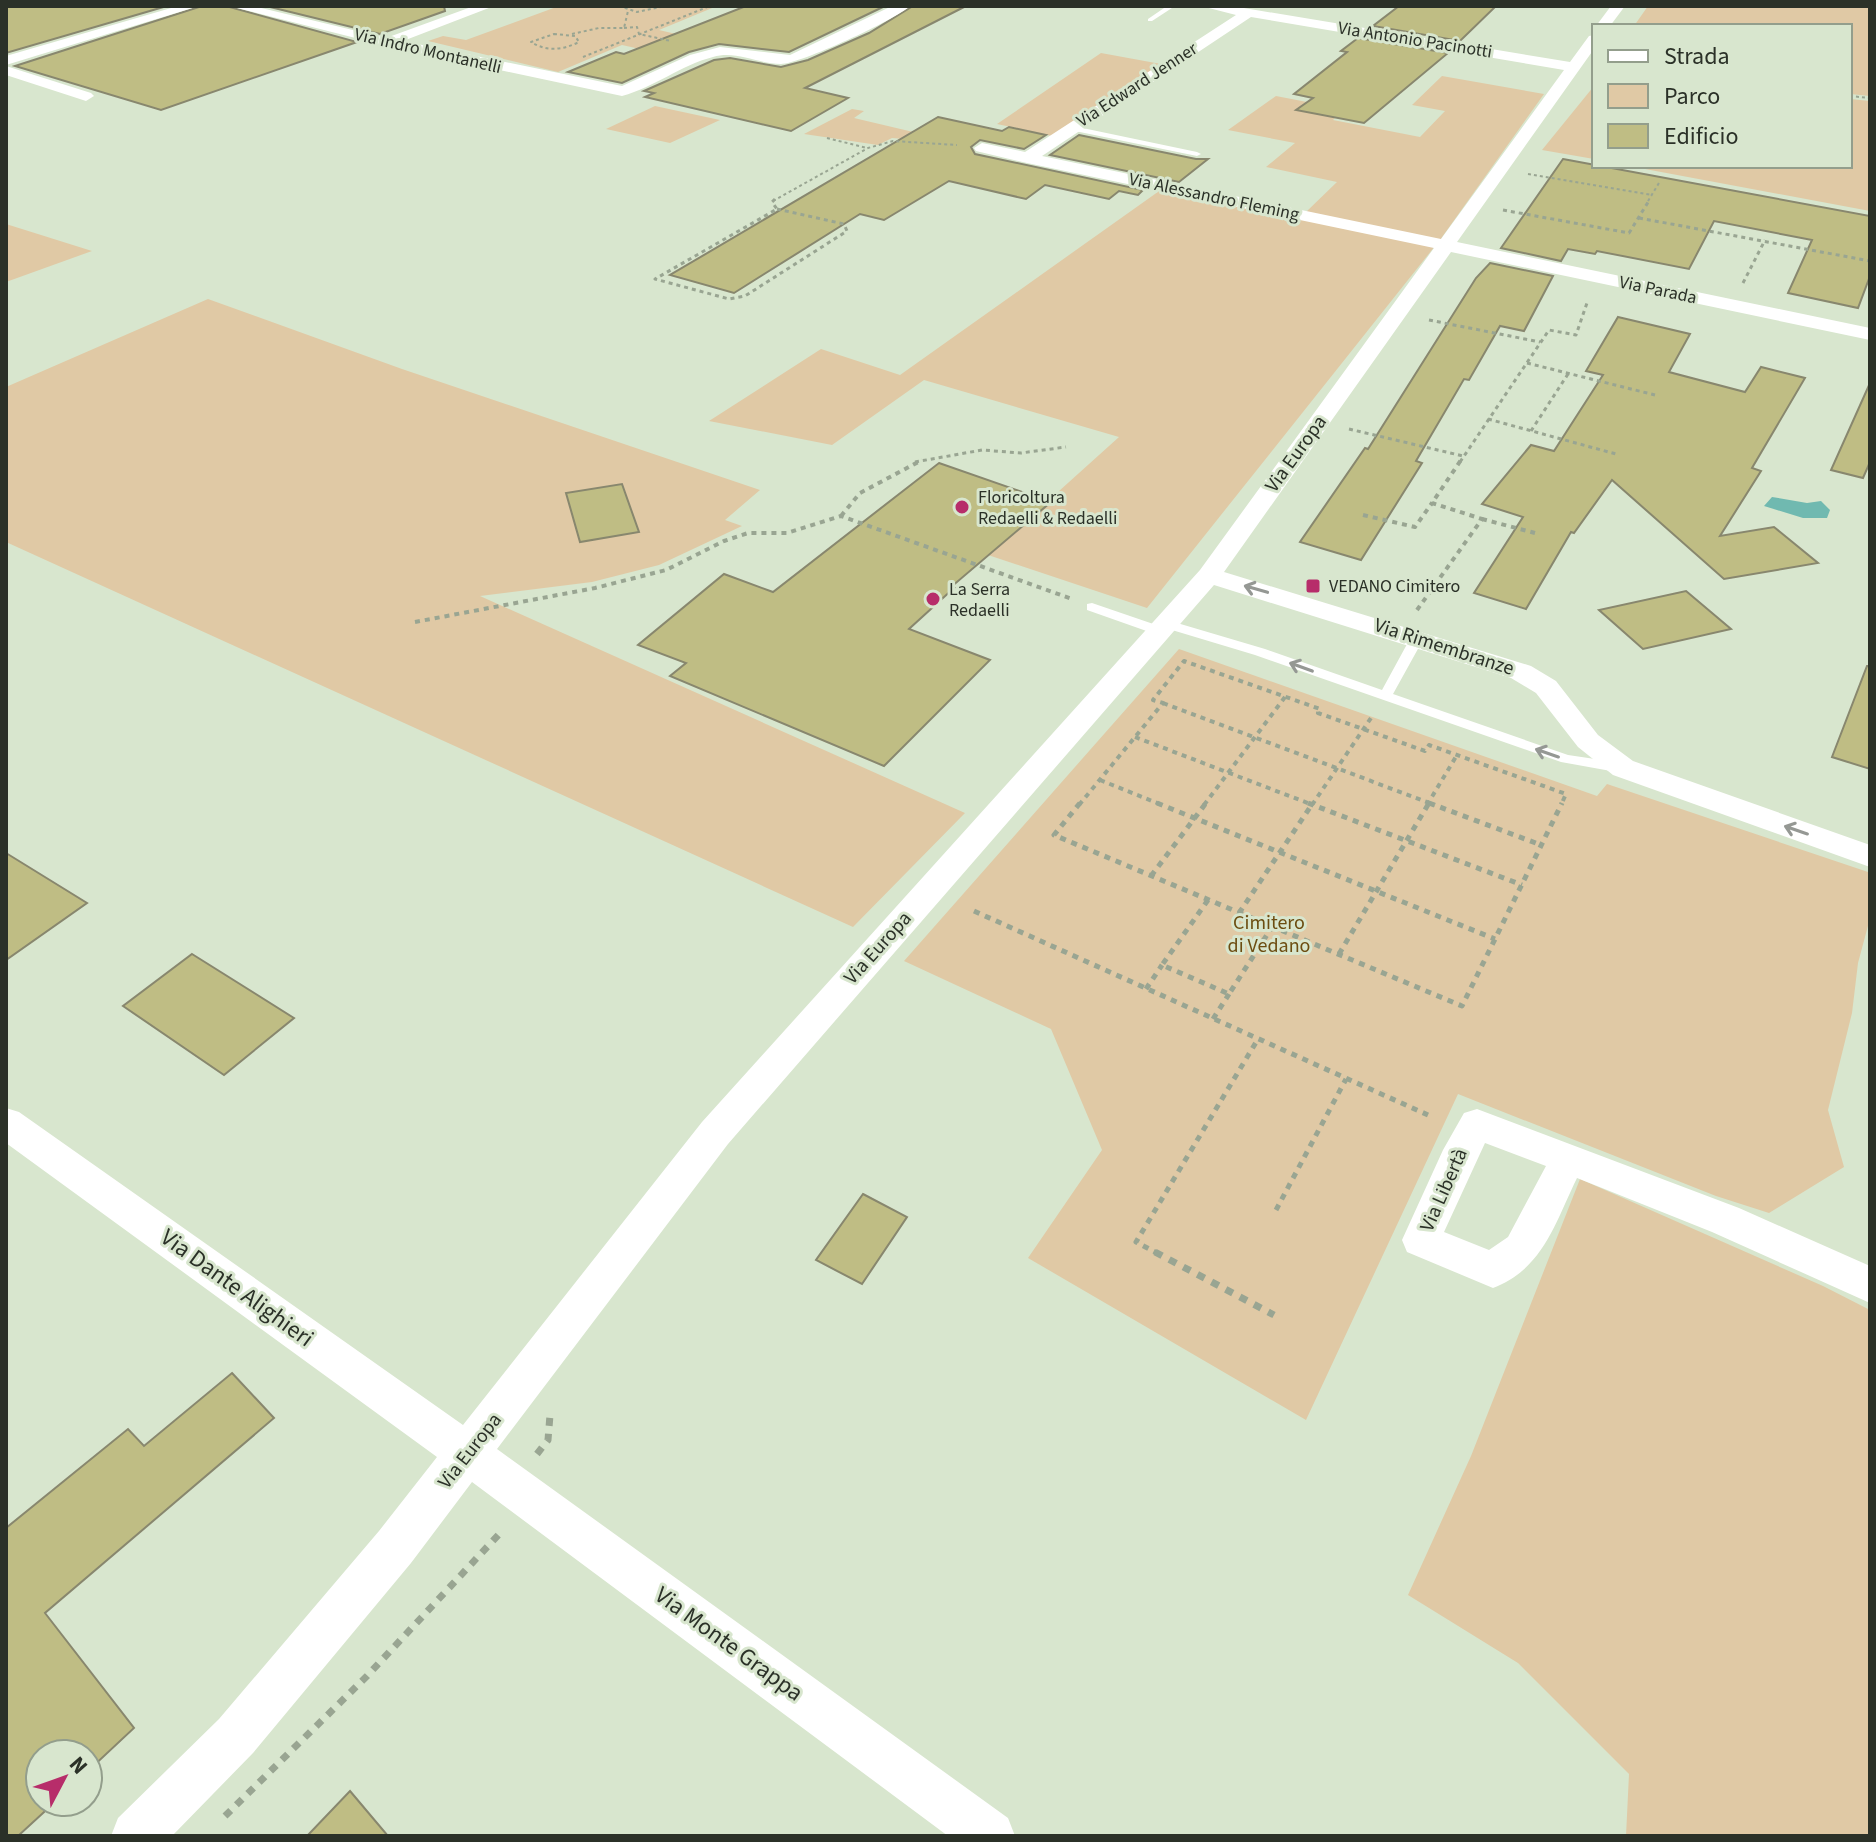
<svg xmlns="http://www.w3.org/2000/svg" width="1876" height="1842" viewBox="0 0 1876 1842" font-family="'Source Sans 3',sans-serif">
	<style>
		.green { fill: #e0c9a5 }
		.water { fill: #70b9b0 }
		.building { fill: #bfbd84; stroke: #88876e; stroke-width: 2 }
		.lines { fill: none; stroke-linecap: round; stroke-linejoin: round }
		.path-far4 { stroke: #99a592; stroke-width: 2; stroke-dasharray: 3 3; stroke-linecap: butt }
		.path-far3 { stroke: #99a592; stroke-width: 3; stroke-dasharray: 4 4; stroke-linecap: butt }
		.path-far2 { stroke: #99a592; stroke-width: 4; stroke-dasharray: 5 5; stroke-linecap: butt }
		.path-far1 { stroke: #99a592; stroke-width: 5; stroke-dasharray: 6 6; stroke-linecap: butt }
		.path { stroke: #99a592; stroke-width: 7; stroke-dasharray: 8 8; stroke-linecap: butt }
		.lane { fill: #fff; fill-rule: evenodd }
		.street { fill: #fff; fill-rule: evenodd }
		.oneway { stroke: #959894 }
		.poi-dot { fill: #b72d6a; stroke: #d8e6ce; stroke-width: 3 }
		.labels { text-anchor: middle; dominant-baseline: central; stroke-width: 6; stroke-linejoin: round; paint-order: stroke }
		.far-street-label { font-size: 18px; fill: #2b3128; stroke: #d8e6ce }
		.far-poi-label { font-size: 18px; fill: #2b3128; stroke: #d8e6ce; text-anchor: start }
		.street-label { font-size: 20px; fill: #2b3128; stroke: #d8e6ce }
		.park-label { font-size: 20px; fill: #6c4d11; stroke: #d8e6ce }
		.near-street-label { font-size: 24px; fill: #2b3128; stroke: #d8e6ce }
	</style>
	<rect width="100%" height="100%" fill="#d8e6ce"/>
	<g class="green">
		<polygon points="559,6 717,6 659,30 710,42 676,57 622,45 558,72 428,41 443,36 466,40"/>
		<polygon points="1648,6 1870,6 1870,96 1850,94 1850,26 1634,26"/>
		<polygon points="1101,53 1161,64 1052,136 997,124"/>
		<polygon points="1442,76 1544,94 1440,240 1306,212 1337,182 1266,167 1295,143 1228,130 1276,96 1343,109 1333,120 1420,137 1445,111 1412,105"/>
		<polygon points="1594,86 1594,159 1542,150"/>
		<polygon points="1850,99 1870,101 1870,211 1629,166 1850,166"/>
		<polygon points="655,106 720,120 670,143 606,129"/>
		<polygon points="852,109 864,111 854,118 964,144 892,138 878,145 804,134"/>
		<polygon points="1162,189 1435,246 1147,608 988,555 1119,437 924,380 832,445 709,421 821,349 900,375"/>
		<polygon points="6,224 92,251 6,282"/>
		<polygon points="208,299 402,369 760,490 725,520 742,526 659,565 592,582 480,596 965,813 853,927 6,542 6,387"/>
		<polygon points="1179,649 1597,796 1607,784 1868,872 1869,922 1858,963 1852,1013 1828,1110 1844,1167 1769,1213 1716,1196 1458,1094 1306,1420 1028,1258 1102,1150 1051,1029 904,961"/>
		<polygon points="1580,1179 1823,1286 1870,1310 1870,1836 1626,1836 1629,1774 1518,1663 1408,1595 1471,1456"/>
	</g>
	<polygon class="water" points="1772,497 1807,503 1821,501 1830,510 1827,518 1803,518 1764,506"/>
	<g class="building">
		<polygon points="6,6 167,6 6,53"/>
		<polygon points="202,6 226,6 357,42 161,110 15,66"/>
		<polygon points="266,6 444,6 445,11 380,34"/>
		<polygon points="746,6 885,6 789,52 719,44 689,52 622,83 568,72 616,52 624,54"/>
		<polygon points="913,6 966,6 805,88 848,98 791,131 645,97 654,93 644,91 714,60 730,58 781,67 808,60 869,33"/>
		<polygon points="1399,6 1496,6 1460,41 1373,26"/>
		<polygon points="1358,38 1448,53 1364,123 1296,110 1313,98 1294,94 1347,52 1341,51"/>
		<polygon points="938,117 1002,131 1009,127 1046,135 1024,149 980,140 971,147 975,154 1143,190 1138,195 1119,191 1109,199 1045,185 1026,199 949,181 884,220 860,214 734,293 670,275"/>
		<polygon points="1079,135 1196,159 1208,159 1179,182 1050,155"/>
		<polygon points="1563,159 1870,216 1870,276 1858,308 1788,293 1812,240 1714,221 1689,269 1597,251 1595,254 1568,249 1561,261 1501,248"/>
		<polygon points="1490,263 1553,276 1524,331 1500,326 1469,380 1464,379 1416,461 1422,463 1361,560 1300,542 1365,448 1368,449 1476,278"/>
		<polygon points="1618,317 1690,334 1669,372 1745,392 1761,367 1805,378 1752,468 1761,471 1720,536 1774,527 1818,563 1724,579 1612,480 1574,533 1571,532 1526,609 1474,593 1523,517 1482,504 1531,445 1554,451 1603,375 1586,371"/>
		<polygon points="1870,383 1870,462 1863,478 1831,470"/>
		<polygon points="939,463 1051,502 951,587 954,588 909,629 990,660 884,766 670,676 686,663 638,645 724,574 773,592"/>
		<polygon points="622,484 639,532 580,542 566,493"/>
		<polygon points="1686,591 1731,629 1643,649 1599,610"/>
		<polygon points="1867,666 1870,666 1870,769 1832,757"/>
		<polygon points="6,853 87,903 6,960"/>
		<polygon points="192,954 294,1018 224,1075 123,1006"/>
		<polygon points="863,1194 907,1217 862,1284 816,1260"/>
		<polygon points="232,1373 274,1418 45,1613 134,1728 88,1771 88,1754 40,1754 40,1802 55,1802 18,1836 6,1836 6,1528 128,1429 144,1446"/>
		<polygon points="350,1791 388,1836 307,1836"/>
	</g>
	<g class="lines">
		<g class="path-far4">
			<polyline points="619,6 637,12 665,6"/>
			<polyline points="624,28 637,27 639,34 671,41"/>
			<path d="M554 34 575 36 579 42C563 50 547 52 531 42Z"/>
			<polyline points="572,34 599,28 624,28 628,11"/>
			<polyline points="583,57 710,6"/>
			<polyline points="1850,96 1870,98"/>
			<polyline points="827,138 867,148"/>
			<polyline points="1528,174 1652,195"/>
			<polyline points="773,201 868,148 893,141 957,145"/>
			<polyline points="1648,201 1659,183"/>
		</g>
		<g class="path-far3">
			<polyline points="775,199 772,202 777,209"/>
			<polygon points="777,209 844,224 847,231 745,296 729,299 655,279"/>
			<polyline points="1503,210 1629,233 1650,199"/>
			<polyline points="1639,218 1870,261"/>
			<polyline points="1743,283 1765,240"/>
			<polyline points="1429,320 1540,342"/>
			<polyline points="1527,363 1655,395"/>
			<polyline points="1488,419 1616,454"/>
			<polyline points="1349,429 1463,456"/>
			<polyline points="1531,431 1568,374"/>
			<polyline points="915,462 982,450 1021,453 1066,447"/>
			<polyline points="1460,462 1549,330 1576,335 1588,300"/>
		</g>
		<g class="path-far2">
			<polyline points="1363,515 1415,527 1432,503"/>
			<polyline points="841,516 860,493 922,460"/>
			<polyline points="1482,519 1535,533"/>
			<polyline points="1417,610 1482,519 1432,503 1461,460"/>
			<polyline points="415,622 595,588 666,570 724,541 748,533 787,533 841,516 1072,599"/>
			<polyline points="1163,703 1435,805"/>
			<polyline points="1135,737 1313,805"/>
			<polyline points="1100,780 1162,805"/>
			<polyline points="1079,805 1163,703 1153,700 1184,661 1320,709 1318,713 1425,751 1429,745 1566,794 1561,805"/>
			<polyline points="1204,805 1285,697"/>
			<polyline points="1312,805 1373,715"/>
			<polyline points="1427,805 1457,755"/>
		</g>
		<g class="path-far1">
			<polyline points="1080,803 1054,835 1462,1006 1562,803"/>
			<polyline points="1157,803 1495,939"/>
			<polyline points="1308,803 1522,885"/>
			<polyline points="1429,803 1541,845"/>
			<polyline points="1151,876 1206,803"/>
			<polyline points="1208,900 1162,965 1229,994 1272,927"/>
			<polyline points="974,911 1428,1115"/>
			<polyline points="1239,913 1313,803"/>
			<polyline points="1339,954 1429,803"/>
			<polyline points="1146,989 1162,965"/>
			<polyline points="1213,1019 1229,994"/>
			<polyline points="1276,1210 1346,1079"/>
			<polyline points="1159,1254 1136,1242 1258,1039"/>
		</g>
		<g class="path">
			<polyline points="1155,1252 1274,1315"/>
			<polyline points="537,1454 548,1440 550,1415"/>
			<polyline points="225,1816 367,1676 502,1531"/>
		</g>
		<g class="lane">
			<polygon points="1167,6 1175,6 1152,21 1148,21 1148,19"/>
			<polygon points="1073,126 1197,152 1201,154 1197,156 1070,130"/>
			<polygon points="1092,603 1165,628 1167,631 1160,635 1155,634 1087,610 1087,604"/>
			<polygon points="1167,620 1265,649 1382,690 1412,635 1422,635 1424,638 1393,694 1568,755 1622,763 1629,768 1622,773 1561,762 1255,655 1162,627 1162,621"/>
		</g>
		<g class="street">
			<polygon points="178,6 199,6 6,65 6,56"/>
			<path d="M229 6H253L386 38 474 6H494L403 41 622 86 690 55 720 47 790 55 892 6H910C895 20 800 64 781 64 758 64 736 50 713 57 681 65 655 87 622 96L387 46Z"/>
			<path d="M1201 6H1232L1570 62 1589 36 1594 35V49L1457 242 1870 328V340L1451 252 1224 572 1531 666 1556 681 1598 735 1633 761 1870 845V867L1613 775 1578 747 1536 693 1511 678 1214 585 728 1144 497 1449 1008 1818 1015 1836H948L472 1482 411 1563 253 1753 172 1836H111L118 1818 219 1719 379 1531 437 1457 6 1143V1108L19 1112 463 1425 702 1122 1200 570 1434 248 1027 163 976 151 974 148 982 143 1025 152 1236 15ZM1251 17 1564 70 1441 239 1042 156Z"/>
			<polygon points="1611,6 1625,6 1610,26 1596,26"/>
			<polygon points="6,66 91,93 94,96 86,101 6,75"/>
			<path d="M1477 1109 1739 1208 1870 1266V1303L1712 1232 1577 1178C1555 1223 1543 1269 1493 1288L1407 1252 1402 1240 1443 1150 1464 1113ZM1485 1143 1546 1166 1508 1237 1489 1250 1444 1232Z"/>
		</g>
	</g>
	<defs><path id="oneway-shaft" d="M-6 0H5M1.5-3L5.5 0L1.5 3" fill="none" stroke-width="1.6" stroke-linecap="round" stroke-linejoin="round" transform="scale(2)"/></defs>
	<g class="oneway">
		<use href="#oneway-shaft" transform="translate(1256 589) rotate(-164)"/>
		<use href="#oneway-shaft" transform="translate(1301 667) rotate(-160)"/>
		<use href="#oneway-shaft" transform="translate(1547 753) rotate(-161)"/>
		<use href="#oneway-shaft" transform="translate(1796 830) rotate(-161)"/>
	</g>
	<g class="poi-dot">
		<circle cx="962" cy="507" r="8"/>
		<rect x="1305" y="578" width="16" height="16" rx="4"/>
		<circle cx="933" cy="599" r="8"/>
	</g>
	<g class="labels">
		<g class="far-street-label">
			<text transform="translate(1415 40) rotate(9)">Via Antonio Pacinotti</text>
			<text transform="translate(428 51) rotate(13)">Via Indro Montanelli</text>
			<text transform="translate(1137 85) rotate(-33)">Via Edward Jenner</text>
			<text transform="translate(1214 197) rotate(12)">Via Alessandro Fleming</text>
			<text transform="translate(1658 290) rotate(12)">Via Parada</text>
		</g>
		<g class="far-poi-label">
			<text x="978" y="497">Floricoltura<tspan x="978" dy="21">Redaelli &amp; Redaelli</tspan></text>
			<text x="1329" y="586">VEDANO Cimitero</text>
			<text x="949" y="589">La Serra<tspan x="949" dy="21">Redaelli</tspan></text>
		</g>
		<g class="street-label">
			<text transform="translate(1296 454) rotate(-54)">Via Europa</text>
			<text transform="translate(1444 647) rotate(18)">Via Rimembranze</text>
			<text transform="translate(878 948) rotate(-48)">Via Europa</text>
			<text transform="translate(1444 1190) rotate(-66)">Via Libertà</text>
			<text transform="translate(470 1451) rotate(-52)">Via Europa</text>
		</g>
		<g class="park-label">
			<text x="1269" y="923">Cimitero<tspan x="1269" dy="23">di Vedano</tspan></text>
		</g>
		<g class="near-street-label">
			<text transform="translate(237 1288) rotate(36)">Via Dante Alighieri</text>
			<text transform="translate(729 1644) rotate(36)">Via Monte Grappa</text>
		</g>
	</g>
	<rect width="1876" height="1842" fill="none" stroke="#2b3128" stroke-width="16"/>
	<rect x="1592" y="24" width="260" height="144" fill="#d8e6ce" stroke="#939e8c" stroke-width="2"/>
	<rect x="1608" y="50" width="40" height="12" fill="#ffffff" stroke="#939e8c" stroke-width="2"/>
	<text x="1664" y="64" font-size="24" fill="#2b3128">Strada</text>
	<rect x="1608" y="84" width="40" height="24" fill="#e0c9a5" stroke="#939e8c" stroke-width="2"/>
	<text x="1664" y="104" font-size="24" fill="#2b3128">Parco</text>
	<rect x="1608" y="124" width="40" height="24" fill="#bfbd84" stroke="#939e8c" stroke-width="2"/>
	<text x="1664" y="144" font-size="24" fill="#2b3128">Edificio</text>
	<g transform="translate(64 1778) rotate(49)"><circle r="38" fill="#d8e6ce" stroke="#939e8c" stroke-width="2"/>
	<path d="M0-6L14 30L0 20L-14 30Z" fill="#b72d6a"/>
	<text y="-12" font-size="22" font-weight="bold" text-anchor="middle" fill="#2b3128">N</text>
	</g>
</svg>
